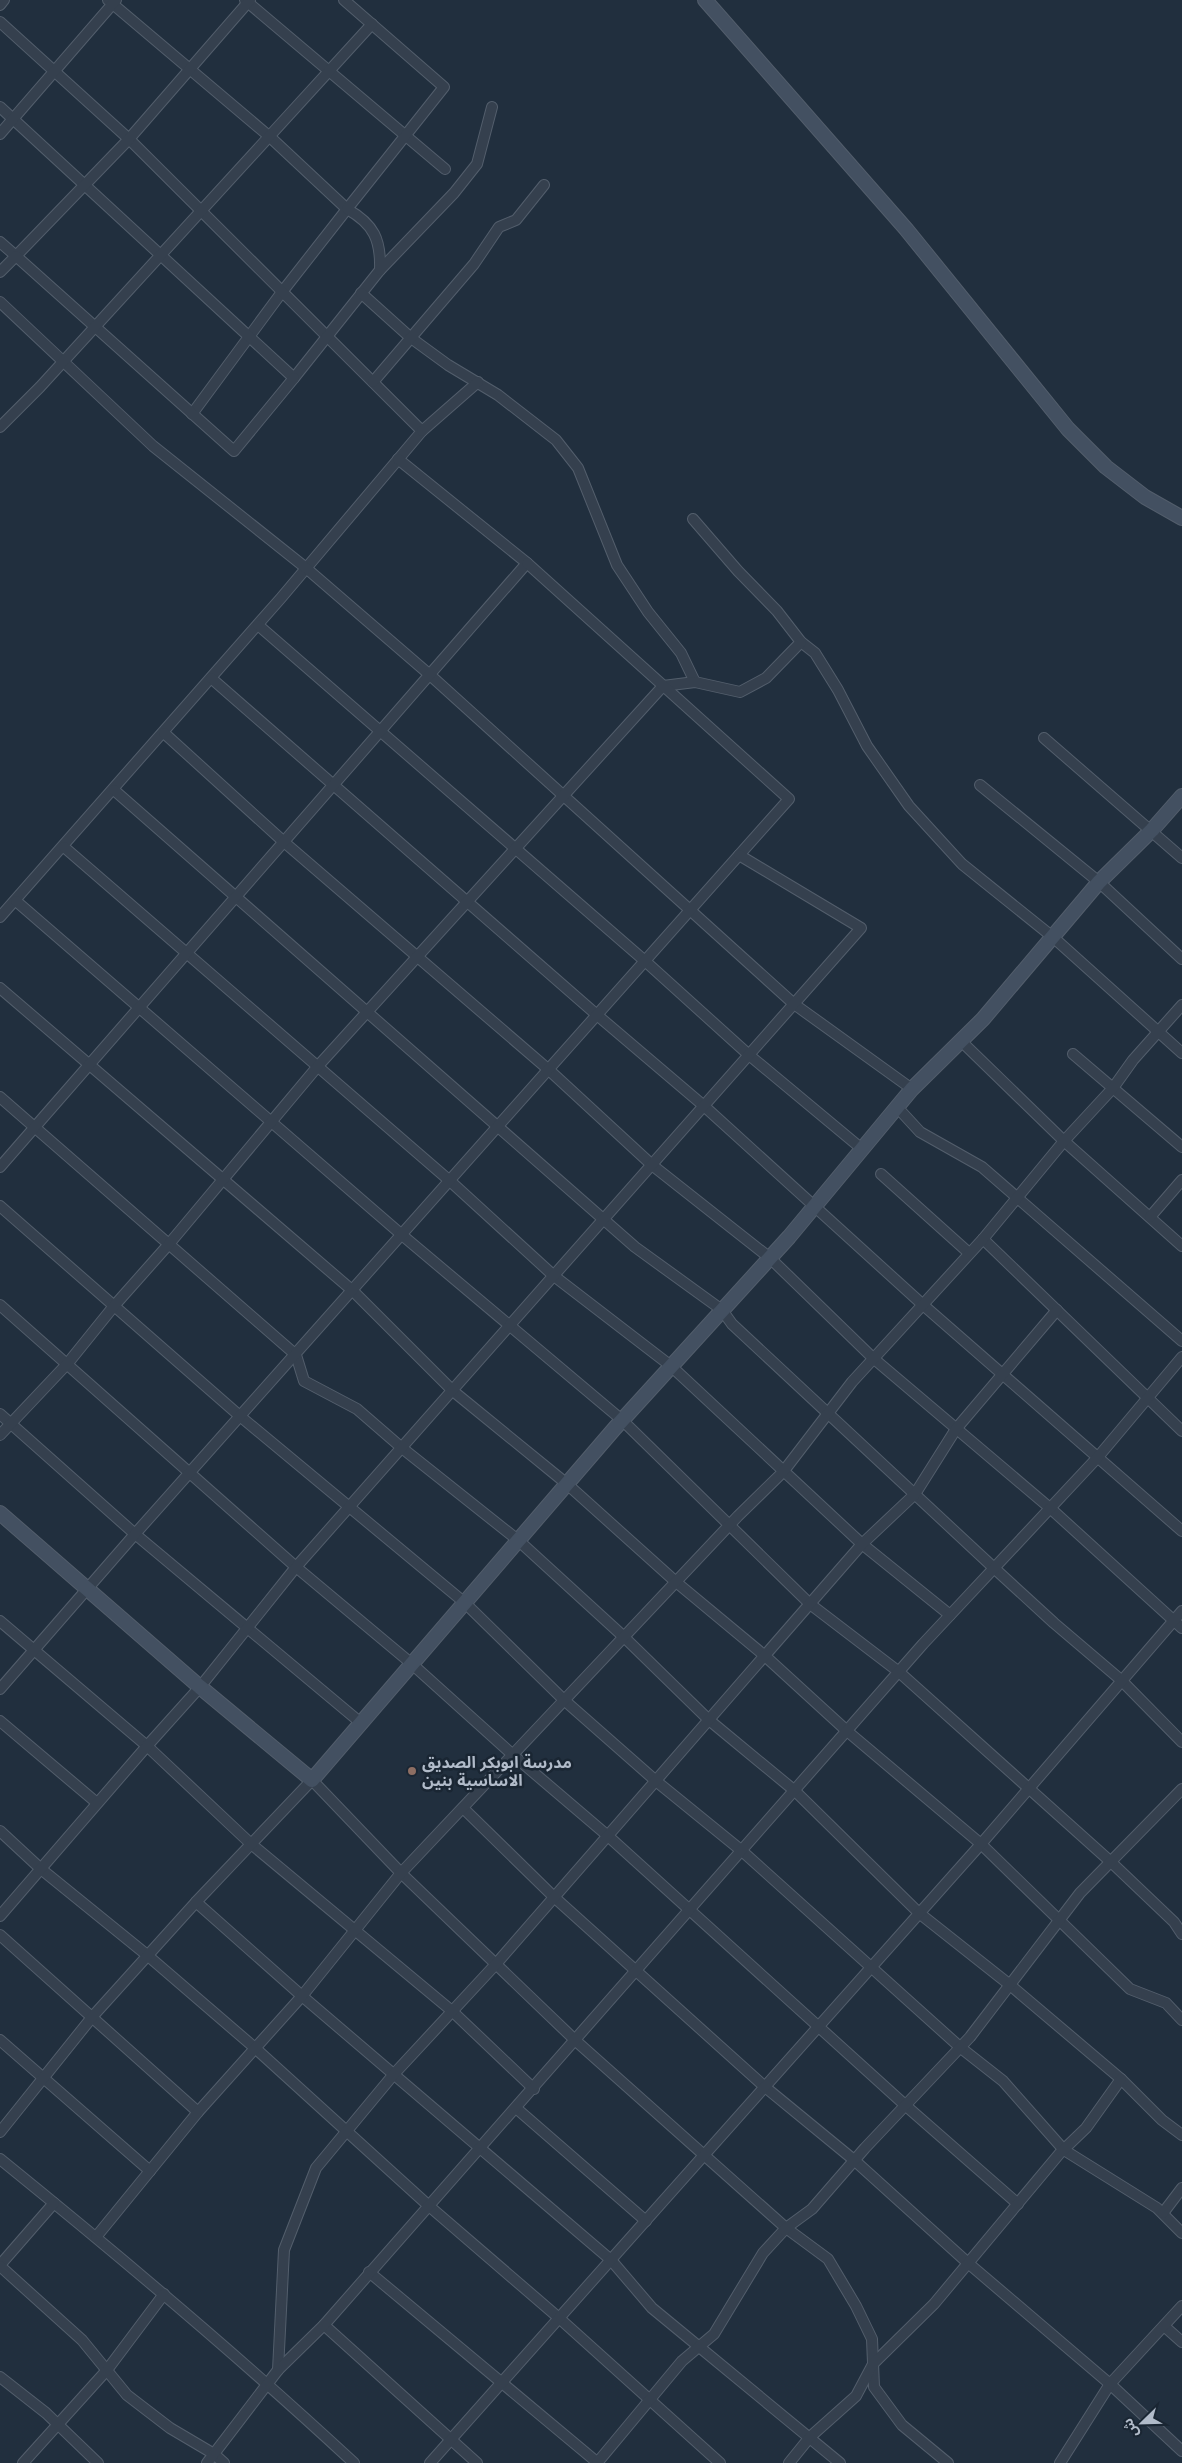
<svg xmlns="http://www.w3.org/2000/svg" width="1182" height="2463" viewBox="0 0 1182 2463" font-family="'Work Sans','Noto Sans Arabic',sans-serif">
	<style>
		.lines { fill: none; stroke-linecap: round; stroke-linejoin: round }
		.street-casing { stroke: #535e6c; stroke-width: 12 }
		.secondary-casing { stroke: #535e6c; stroke-width: 16 }
		.street { stroke: #35404e; stroke-width: 10 }
		.secondary { stroke: #435061; stroke-width: 14 }
		.education-dot { fill: #8d6e63; stroke: #1a2633; stroke-width: 2 }
		.labels { text-anchor: middle; dominant-baseline: central; stroke-width: 5; stroke-linejoin: round; paint-order: stroke }
		.poi-label { font-size: 16px; font-weight: bold; fill: #b1bbc9; stroke: #1a2633; text-anchor: start }
	</style>
	<rect width="100%" height="100%" fill="#212f3e"/>
	<g class="lines">
		<defs>
			<g id="street">
				<polyline points="108,0 270,137 347,209 282,292 192,414"/>
				<polyline points="245,0 445,169"/>
				<polyline points="0,5 4,0"/>
				<polyline points="0,22 129,139 422,431 281,598 0,917"/>
				<path d="M0 107 294 378 380 270C381 240 374 224 347 209L444 87 344 0"/>
				<polyline points="0,134 116,0"/>
				<polyline points="0,242 16,256 129,139 250,0"/>
				<polyline points="380,270 454,193 477,164 492,107"/>
				<polyline points="0,272 16,256 234,451 294,378"/>
				<polyline points="361,293 411,338 448,365 498,395 556,440 578,468 617,565 648,612 681,653 695,682"/>
				<polyline points="0,302 153,446 306,568 430,675 794,1004 912,1089"/>
				<polyline points="373,382 474,264 499,227 516,220 544,185"/>
				<polyline points="0,427 40,387 372,24"/>
				<polyline points="422,431 478,382"/>
				<polyline points="693,519 738,571 777,611 801,642 815,653 838,690 867,746 909,806 962,864 1054,938 1182,1053"/>
				<polyline points="258,625 645,961 749,1055 862,1149"/>
				<polyline points="211,678 597,1015 704,1106 922,1304 1182,1531"/>
				<polyline points="164,733 284,842 549,1070 652,1165 770,1258 873,1358 1050,1508 1182,1628"/>
				<polyline points="1044,738 1182,858"/>
				<polyline points="980,785 1099,882 1182,959"/>
				<polyline points="114,790 635,1247 722,1310 732,1324 994,1568 1054,1623 1121,1680 1182,1742"/>
				<polyline points="64,847 450,1181 554,1276 671,1366 862,1544 950,1615"/>
				<polyline points="16,901 402,1235 622,1420 810,1604 899,1672 1111,1862 1174,1922 1182,1934"/>
				<polyline points="0,988 353,1291 453,1391 567,1484 676,1582 765,1656 847,1731 981,1844 1130,1989 1166,2003 1182,2020"/>
				<polyline points="961,1041 1064,1141 1182,1246"/>
				<polyline points="1073,1054 1182,1147"/>
				<polyline points="0,1097 296,1355 304,1381 357,1409 402,1448 519,1541 624,1637 709,1720 795,1791 919,1913 1010,1985 1121,2079 1162,2120 1182,2135"/>
				<polyline points="897,1107 920,1132 982,1167 1182,1341"/>
				<polyline points="0,1167 527,563 398,459"/>
				<polyline points="881,1174 969,1253"/>
				<polyline points="0,1206 241,1417 465,1603 564,1700 656,1781 742,1851 961,2048 1003,2081 1064,2150 1157,2208 1182,2233"/>
				<polyline points="1150,1217 1182,1180"/>
				<polyline points="983,1239 1182,1431"/>
				<polyline points="0,1305 296,1567 412,1664 513,1755 608,1836 905,2105 1018,2204"/>
				<polyline points="0,1414 135,1534 361,1723"/>
				<polyline points="0,1435 68,1363 114,1306 169,1244 318,1066 663,686 695,682 740,692 766,678 801,642"/>
				<polyline points="0,1621 147,1746 250,1843 452,2011 534,2089"/>
				<polyline points="0,1689 135,1534 789,799 527,563"/>
				<polyline points="0,1721 97,1803"/>
				<polyline points="463,1808 554,1897 765,2087 854,2160 968,2263 1110,2384 1182,2451"/>
				<polyline points="0,1831 41,1869 147,1955 255,2048 429,2206 559,2318 720,2463"/>
				<polyline points="196,1902 302,1996 611,2260 652,2308 840,2463"/>
				<polyline points="0,1916 147,1746 200,1687 296,1567 861,928 739,855"/>
				<polyline points="0,1935 198,2112"/>
				<polyline points="0,2040 150,2171"/>
				<polyline points="516,2108 646,2221"/>
				<polyline points="0,2132 93,2016 196,1902 312,1780 401,1873 576,2041 786,2228 828,2259 856,2306 872,2339 874,2387 902,2425 948,2463"/>
				<path d="M0 2159C121 2257 240 2357 354 2463"/>
				<polyline points="1163,2213 1182,2188"/>
				<polyline points="96,2237 198,2112 302,1996 401,1873 738,1516 783,1472 852,1382 983,1239 1064,1141 1113,1088 1133,1060 1182,1005"/>
				<polyline points="0,2265 54,2203"/>
				<polyline points="0,2266 82,2340 127,2395 170,2428 214,2454 224,2463"/>
				<polyline points="369,2272 598,2463"/>
				<polyline points="324,2325 477,2463"/>
				<polyline points="1164,2326 1182,2342"/>
				<polyline points="278,2370 284,2250 316,2168 394,2074 496,1964 862,1544 915,1494 956,1429 1057,1310"/>
				<polyline points="0,2377 46,2413 98,2463"/>
				<polyline points="23,2463 107,2370 164,2294"/>
				<polyline points="207,2463 278,2370 324,2325 923,1644 1098,1457 1182,1357"/>
				<polyline points="430,2463 981,1844 1182,1611"/>
				<polyline points="597,2463 682,2361 714,2334 763,2253 786,2228 812,2209 865,2148 970,2037 1080,1893 1182,1789"/>
				<polyline points="789,2463 810,2437 856,2396 873,2364 934,2304 1060,2153 1086,2128 1121,2079"/>
				<polyline points="1060,2463 1110,2384 1182,2306"/>
			</g>
			<g id="secondary">
				<polyline points="705,0 906,229 1068,429 1106,467 1145,497 1182,518"/>
				<polyline points="0,1513 200,1687 312,1780 615,1428 789,1237 912,1089 983,1019 1099,882 1152,830 1182,796"/>
			</g>
		</defs>
		<use href="#street" class="street-casing"/>
		<use href="#secondary" class="secondary-casing"/>
		<use href="#street" class="street"/>
		<use href="#secondary" class="secondary"/>
	</g>
	<circle class="education-dot" cx="412" cy="1771" r="5"/>
	<g class="labels">
		<g class="poi-label">
			<text x="422" y="1762">مدرسة ابوبكر الصديق<tspan x="422" dy="18">الاساسية بنين</tspan></text>
		</g>
	</g>
	<g transform="translate(1142 2423) rotate(247)" stroke="#1a2633" stroke-width="4" paint-order="stroke">
	<path d="M0-4L9 19L0 12L-9 19Z" fill="#b1bbc9"/>
	<text y="-8" font-size="14" font-weight="bold" text-anchor="middle" fill="#b1bbc9">ش</text>
	</g>
</svg>
